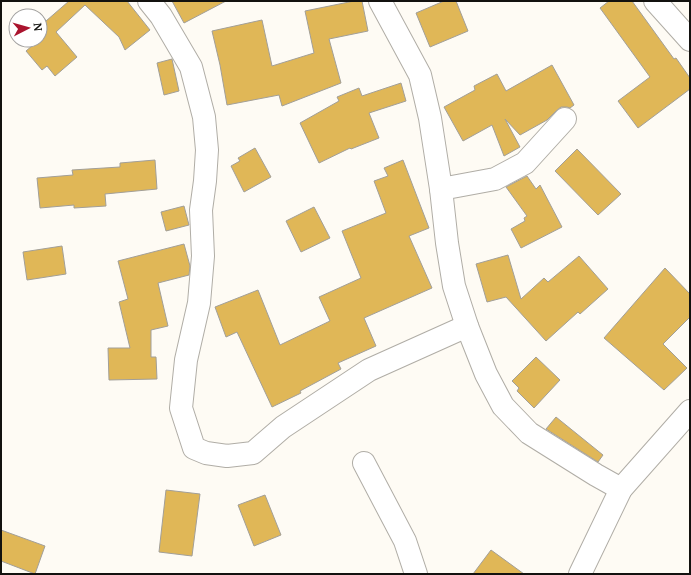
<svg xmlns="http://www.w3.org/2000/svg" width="691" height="575" viewBox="0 0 691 575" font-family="'PT Serif',serif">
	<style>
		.building { fill: #e0b757; stroke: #a29f98 }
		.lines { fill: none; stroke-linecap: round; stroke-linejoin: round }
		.minor-casing { stroke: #b0ada6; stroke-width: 24 }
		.minor { stroke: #fff; stroke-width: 22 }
	</style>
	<rect width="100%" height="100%" fill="#fefbf4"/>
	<g class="building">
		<polygon points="69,1 127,1 150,30 125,50 119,37 85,5 56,32 77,57 55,76 47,66 42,70 26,51 39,40 40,40 40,13 46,21"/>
		<polygon points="172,1 226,1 184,23"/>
		<polygon points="354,1 362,1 368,31 329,39 341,83 282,106 279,95 227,105 220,65 212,31 262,20 272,66 314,53 305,11"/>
		<polygon points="444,1 456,1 468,31 430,47 416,13"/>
		<polygon points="609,1 632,1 674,59 676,58 690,78 690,89 638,128 618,101 650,77 600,8"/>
		<polygon points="172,59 179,91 164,95 157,63"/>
		<polygon points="552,65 574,105 570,108 567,107 561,107 556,111 547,120 520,135 505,119 520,147 504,156 492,125 463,141 444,107 475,90 474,86 497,74 506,91"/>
		<polygon points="401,83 406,101 369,113 379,138 351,149 350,148 319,163 300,123 339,101 337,97 359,88 362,96"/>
		<polygon points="255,148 271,177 244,192 231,166 240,161 238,158"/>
		<polygon points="577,149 621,194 598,215 555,171"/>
		<polygon points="155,160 157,189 105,194 106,206 74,208 74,205 40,208 37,178 73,175 72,170 120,167 120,163"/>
		<polygon points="403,160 429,228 409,236 432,288 364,318 376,346 338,363 341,369 300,391 301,393 272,407 237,332 226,337 215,307 258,290 280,345 330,321 319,297 361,278 342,231 386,213 374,181 388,176 384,168"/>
		<polygon points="527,176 536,189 540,185 562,227 521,248 511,229 525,221 524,218 527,216 506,187"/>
		<polygon points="184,206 189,225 166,231 161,212"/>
		<polygon points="314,207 330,238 301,252 286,221"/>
		<polygon points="184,244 190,266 189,275 158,283 168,326 151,330 151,357 156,357 157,379 109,380 108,348 130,348 119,302 128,299 118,261"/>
		<polygon points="62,246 66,274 27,280 23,252"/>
		<polygon points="508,255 521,299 544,278 548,282 579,256 608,289 580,314 578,312 546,341 506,297 487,302 476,264"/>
		<polygon points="665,268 690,294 690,317 663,344 687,368 664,390 604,338"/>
		<polygon points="536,357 560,380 534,408 517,391 519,388 512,381"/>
		<polygon points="556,417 603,455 598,462 546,429"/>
		<polygon points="166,490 200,494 192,556 159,552"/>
		<polygon points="265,495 281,535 254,546 238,505"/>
		<polygon points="1,530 45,546 35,574 1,561"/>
		<polygon points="491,550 524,574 473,574"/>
	</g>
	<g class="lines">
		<defs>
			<g id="minor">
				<polyline points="149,1 161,16 191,67 204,117 207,150 205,181 201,210 203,256 199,303 186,360 181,408 194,448 206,453 227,456 253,453 283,427 369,370 467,326"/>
				<polyline points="380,1 420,75 430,118 441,189 447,243 454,286 467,326 486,374 503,406 529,433 596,475 621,489"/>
				<polyline points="655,1 690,40"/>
				<polyline points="441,189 495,179 525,163 565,119"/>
				<polyline points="364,463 405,541 416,574"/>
				<polyline points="580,574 621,489 690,411"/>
			</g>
		</defs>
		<use href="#minor" class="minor-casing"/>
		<use href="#minor" class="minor"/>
	</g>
	<rect width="691" height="575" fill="none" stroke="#13120f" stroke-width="4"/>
	<g transform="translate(28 28) rotate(84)"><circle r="19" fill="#ffffff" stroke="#a1a09f"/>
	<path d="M0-3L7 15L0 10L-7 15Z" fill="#aa142e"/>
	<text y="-6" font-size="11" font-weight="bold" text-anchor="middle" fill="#13120f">N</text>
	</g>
</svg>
